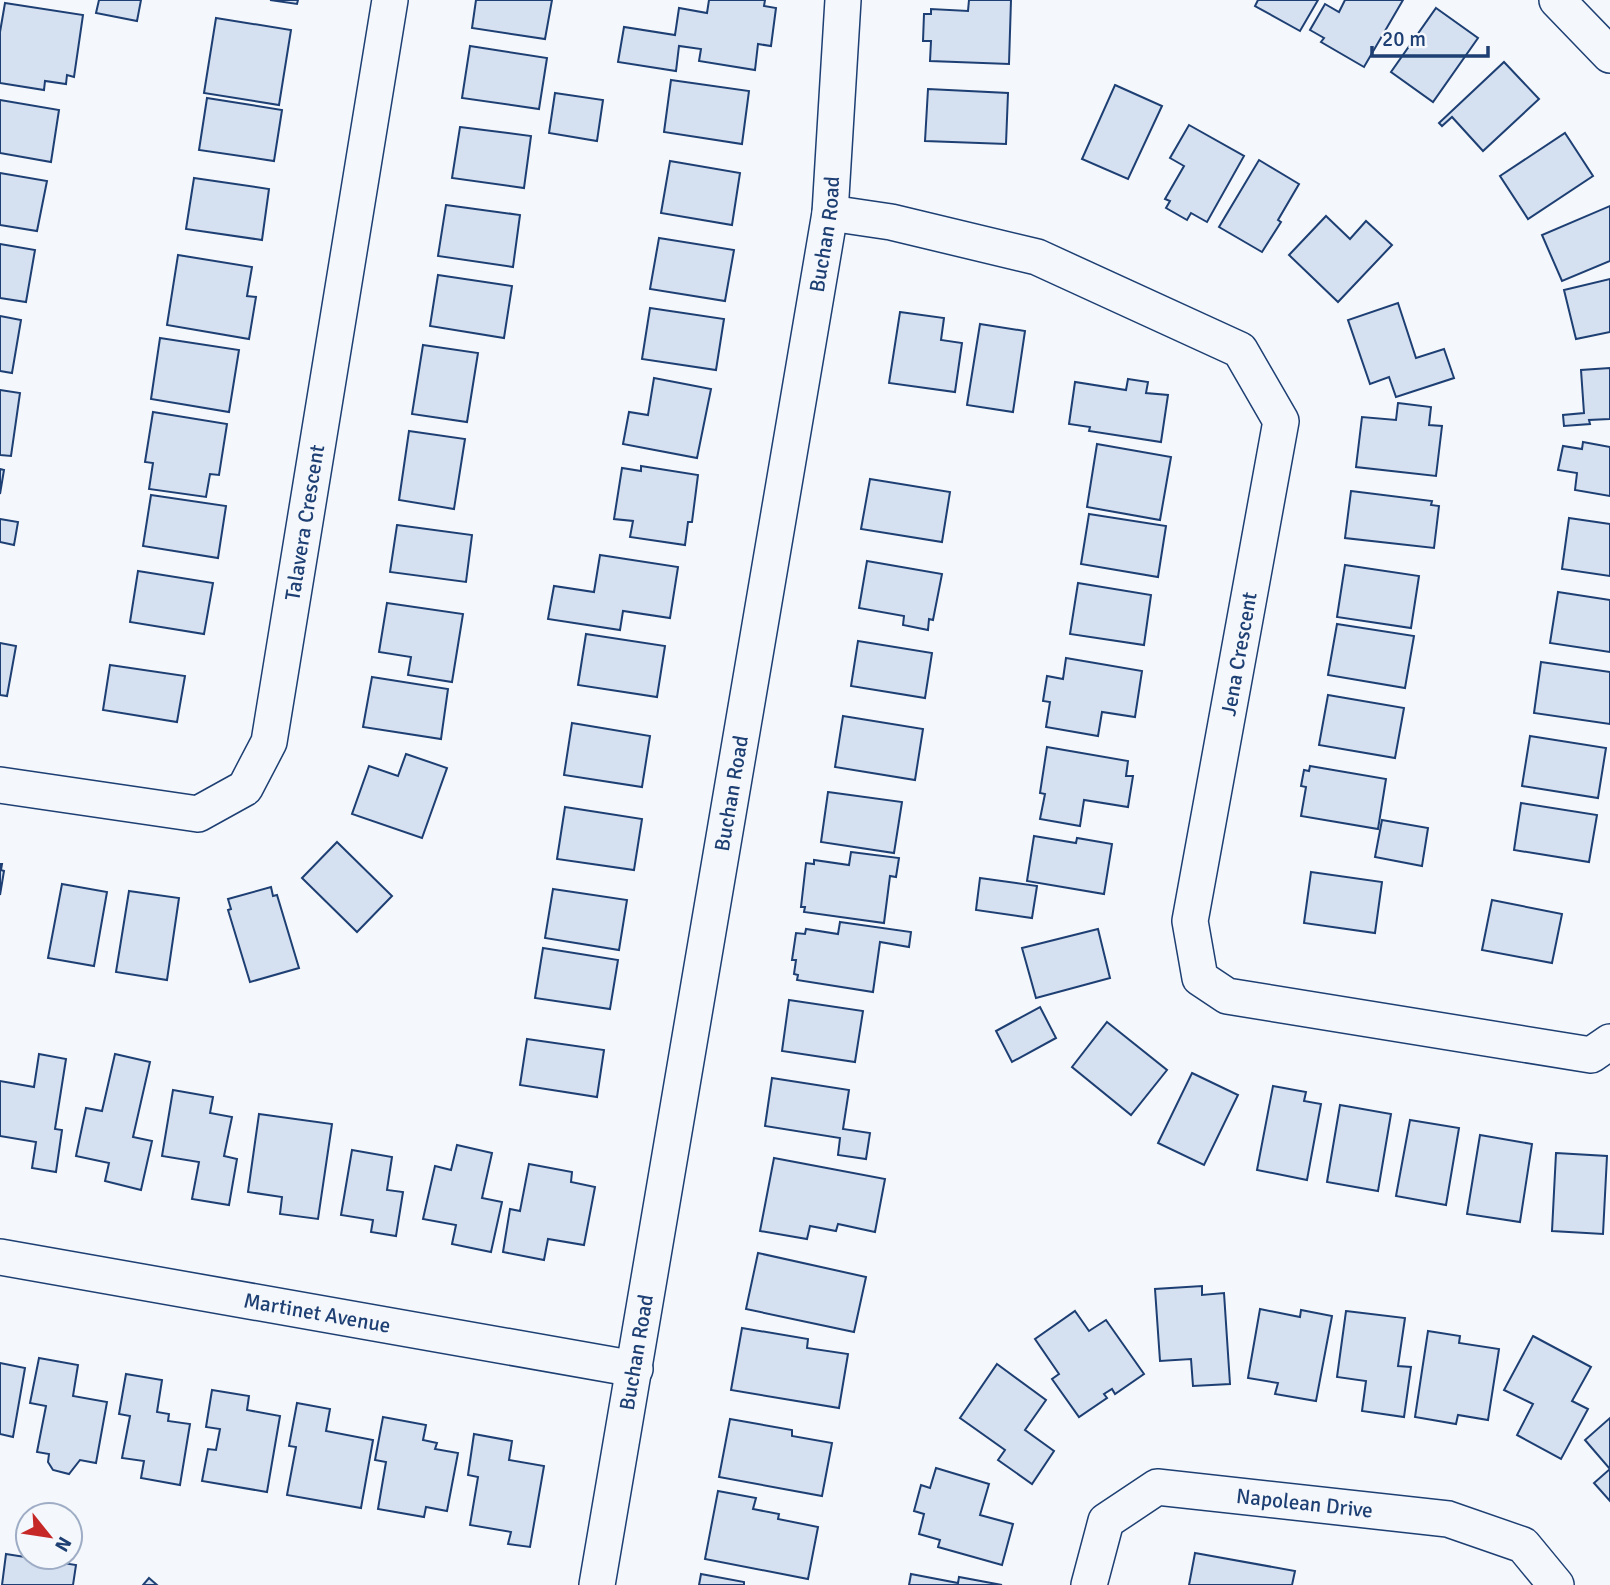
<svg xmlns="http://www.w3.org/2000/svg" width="1610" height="1585" viewBox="0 0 1610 1585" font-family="Signika,sans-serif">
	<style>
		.building { fill: #d5e0f0; stroke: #1d3f73; stroke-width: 2 }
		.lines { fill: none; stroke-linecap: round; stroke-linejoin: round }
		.street-casing { stroke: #1d3f73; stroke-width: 38 }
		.street { stroke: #f4f7fb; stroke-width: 35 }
		.labels { text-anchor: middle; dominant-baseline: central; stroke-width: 5; stroke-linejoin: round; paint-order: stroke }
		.street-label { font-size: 21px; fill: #1d3f73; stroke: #f4f7fb }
	</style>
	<rect width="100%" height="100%" fill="#f4f7fb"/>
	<g class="building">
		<polygon points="99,0 141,0 137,21 96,13"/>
		<polygon points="270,0 298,0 297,4"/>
		<polygon points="476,0 552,0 545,39 472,28"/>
		<polygon points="709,0 765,0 764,6 776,8 771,46 758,44 755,70 699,61 701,49 679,46 676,71 618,62 624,27 675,35 679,8 707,13"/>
		<polygon points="969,0 1011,0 1009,64 930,61 931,41 923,41 924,14 931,14 931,9 968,11"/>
		<polygon points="1258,0 1318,0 1300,31 1255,6"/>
		<polygon points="1345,0 1403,0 1364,67 1321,42 1324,38 1310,30 1325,4 1339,12"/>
		<polygon points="5,3 83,15 74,77 67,75 66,84 45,81 44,90 0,83 0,32"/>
		<polygon points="1436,8 1478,38 1433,102 1391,72"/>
		<polygon points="216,18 291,30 279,105 204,93"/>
		<polygon points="470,46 547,58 539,109 462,98"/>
		<polygon points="1504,62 1539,99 1483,151 1452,117 1442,126 1439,123"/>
		<polygon points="671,80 749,91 742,144 664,132"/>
		<polygon points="1115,85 1162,106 1128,179 1082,159"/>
		<polygon points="928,89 1008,93 1006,144 925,141"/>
		<polygon points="555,93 603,100 597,141 549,133"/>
		<polygon points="207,98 282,110 274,161 199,150"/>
		<polygon points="0,100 59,110 51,162 0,153"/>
		<polygon points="1189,125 1244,156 1207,222 1191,213 1187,220 1166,208 1170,201 1165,199 1184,166 1170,158"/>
		<polygon points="460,127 531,136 524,188 452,178"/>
		<polygon points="1565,133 1593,176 1528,219 1500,176"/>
		<polygon points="1259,160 1299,184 1278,220 1281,222 1262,252 1219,227"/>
		<polygon points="670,161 740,173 732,225 661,213"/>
		<polygon points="0,173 47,181 37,231 0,225"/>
		<polygon points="194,178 269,189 262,240 186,229"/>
		<polygon points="446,205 520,215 513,267 438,256"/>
		<polygon points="1610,206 1610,261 1562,281 1542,235"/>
		<polygon points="1326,216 1350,239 1366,221 1392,245 1338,302 1289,255"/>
		<polygon points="659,238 734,250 725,301 650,289"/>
		<polygon points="0,244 35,250 26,302 0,298"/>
		<polygon points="178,255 252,267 247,296 256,297 249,339 167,325"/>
		<polygon points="438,275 512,286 504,338 430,326"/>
		<polygon points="1610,279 1610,332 1576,339 1564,290"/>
		<polygon points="1398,303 1416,358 1444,349 1454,378 1396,397 1389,377 1370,384 1348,320"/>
		<polygon points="650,308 724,319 716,370 642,359"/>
		<polygon points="900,312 944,318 941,340 962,343 955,392 889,383"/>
		<polygon points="0,316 21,320 12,373 0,371"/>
		<polygon points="980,324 1025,331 1013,412 967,405"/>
		<polygon points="160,338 239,350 229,412 151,399"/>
		<polygon points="423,345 478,353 467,422 412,414"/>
		<polygon points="1610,368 1610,419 1589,420 1590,424 1564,426 1563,415 1584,413 1581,370"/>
		<polygon points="654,378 711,389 697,458 623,444 629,412 648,415"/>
		<polygon points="1128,379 1148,382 1146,393 1168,395 1161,442 1089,431 1090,427 1069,424 1075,382 1126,390"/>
		<polygon points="0,390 20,393 11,456 0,455"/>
		<polygon points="1398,403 1431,407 1429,425 1442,426 1436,476 1356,467 1362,417 1396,420"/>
		<polygon points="153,412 227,424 219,475 210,474 206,497 149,489 153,463 145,462"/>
		<polygon points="409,431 465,439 454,509 399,500"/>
		<polygon points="1583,442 1610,447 1610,496 1575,490 1577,473 1558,470 1563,446 1582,449"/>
		<polygon points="1097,444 1171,457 1160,520 1087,507"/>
		<polygon points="641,466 698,475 692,522 688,522 685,545 630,537 633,521 614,519 622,468 641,471"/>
		<polygon points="0,469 4,470 0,494"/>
		<polygon points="870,479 950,492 942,542 861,529"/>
		<polygon points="1351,491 1432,501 1431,505 1439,506 1434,548 1345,538"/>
		<polygon points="151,495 226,506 218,558 143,546"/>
		<polygon points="1089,514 1166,526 1158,577 1081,564"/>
		<polygon points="1569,518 1610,524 1610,576 1562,569"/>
		<polygon points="0,519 18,522 14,545 0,542"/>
		<polygon points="397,525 472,535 466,582 390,572"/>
		<polygon points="600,555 678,567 670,618 623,611 620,630 548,619 554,586 594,592"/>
		<polygon points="867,561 942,574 933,620 929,619 928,630 903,625 904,616 859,608"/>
		<polygon points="1345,565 1419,576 1411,628 1337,617"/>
		<polygon points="138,571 213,583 204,634 130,622"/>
		<polygon points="1078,583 1151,595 1144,645 1070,634"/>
		<polygon points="1558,592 1610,600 1610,652 1550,643"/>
		<polygon points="387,603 463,614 452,682 408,675 411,657 379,652"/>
		<polygon points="1337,624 1414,636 1405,688 1328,675"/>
		<polygon points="586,634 665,646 657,697 578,685"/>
		<polygon points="858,641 932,653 925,698 851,686"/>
		<polygon points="0,643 16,646 7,696 0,695"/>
		<polygon points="1066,658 1142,671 1135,717 1102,712 1098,736 1046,727 1050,702 1043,701 1047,676 1063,679"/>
		<polygon points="1541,662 1610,672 1610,724 1534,713"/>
		<polygon points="110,665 185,676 177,722 103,710"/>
		<polygon points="372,677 448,689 441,739 363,727"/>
		<polygon points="1328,695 1404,708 1395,758 1319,745"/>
		<polygon points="843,716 923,729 915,780 835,767"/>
		<polygon points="572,723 650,736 642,787 564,775"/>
		<polygon points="1530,736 1606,748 1598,798 1522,786"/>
		<polygon points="1047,747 1128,761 1126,776 1133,776 1128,807 1084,800 1080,826 1040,819 1045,794 1040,793"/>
		<polygon points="406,754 447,768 422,838 352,814 369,766 398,776"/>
		<polygon points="1310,766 1386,779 1378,829 1301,816 1306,787 1301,786 1304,770 1309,771"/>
		<polygon points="828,792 902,802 894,853 821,842"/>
		<polygon points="1521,803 1597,815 1589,862 1514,850"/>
		<polygon points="565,807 642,819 634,870 557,859"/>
		<polygon points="1382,820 1428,828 1422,866 1375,857"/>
		<polygon points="1034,836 1076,843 1077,838 1112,844 1104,894 1027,881"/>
		<polygon points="337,842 392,896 357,932 302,878"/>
		<polygon points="851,852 899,858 896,877 890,876 884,923 804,912 805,907 801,907 806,863 814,864 814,860 849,865"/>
		<polygon points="0,864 2,864 1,870 4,871 0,895"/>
		<polygon points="1311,872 1382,882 1375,933 1304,923"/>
		<polygon points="980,878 1037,886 1032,918 976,910"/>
		<polygon points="62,884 107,892 94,966 48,958"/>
		<polygon points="271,887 273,896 277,895 299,968 250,982 228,910 231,909 228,899"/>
		<polygon points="553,889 627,900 619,950 545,938"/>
		<polygon points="129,891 179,898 167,980 116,972"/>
		<polygon points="1492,900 1562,914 1552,963 1482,950"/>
		<polygon points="840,922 911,932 909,947 880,942 873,992 797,980 798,975 794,974 796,960 792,960 796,933 805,934 806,929 838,934"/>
		<polygon points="1098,929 1110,978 1036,998 1022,948"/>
		<polygon points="543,948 618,960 610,1009 535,998"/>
		<polygon points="789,1000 863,1011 855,1062 782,1051"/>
		<polygon points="1040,1007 1056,1038 1012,1062 996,1031"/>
		<polygon points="1107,1022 1167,1070 1131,1115 1072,1067"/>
		<polygon points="527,1039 604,1050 597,1097 520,1085"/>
		<polygon points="39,1054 66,1059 55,1129 62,1130 56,1172 32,1168 36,1142 0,1136 0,1081 34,1087"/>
		<polygon points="115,1054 150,1062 133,1137 152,1141 141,1190 105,1181 109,1163 76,1156 86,1108 102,1111"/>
		<polygon points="1192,1073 1238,1095 1204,1165 1158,1143"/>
		<polygon points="772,1078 849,1090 843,1129 870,1133 866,1159 838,1155 840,1138 765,1126"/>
		<polygon points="1273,1086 1306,1092 1304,1101 1321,1104 1307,1180 1257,1170"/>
		<polygon points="173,1090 213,1097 210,1113 232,1117 224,1156 237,1159 229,1205 192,1199 199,1162 162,1156"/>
		<polygon points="1340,1105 1391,1114 1378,1191 1327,1182"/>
		<polygon points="259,1114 332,1124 318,1219 280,1214 282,1197 248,1192"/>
		<polygon points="1410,1120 1459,1128 1446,1205 1396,1196"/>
		<polygon points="1480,1135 1532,1144 1520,1222 1467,1214"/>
		<polygon points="457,1145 492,1153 482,1198 502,1202 491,1252 452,1244 456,1225 423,1219 435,1166 451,1170"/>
		<polygon points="352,1150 392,1157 387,1190 403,1192 396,1236 371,1232 373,1220 341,1215"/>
		<polygon points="1556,1153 1607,1156 1603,1234 1552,1231"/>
		<polygon points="774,1158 885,1179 875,1232 838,1224 836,1231 810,1226 807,1239 760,1231"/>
		<polygon points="529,1164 572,1172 571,1182 595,1187 584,1245 548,1239 544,1260 503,1252 510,1209 520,1211"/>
		<polygon points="758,1253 866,1277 854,1332 746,1309"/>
		<polygon points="1202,1286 1202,1295 1224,1293 1230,1384 1193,1386 1191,1359 1160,1361 1155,1289"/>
		<polygon points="1260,1309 1300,1317 1301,1310 1332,1316 1316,1401 1275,1394 1278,1383 1248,1378"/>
		<polygon points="1075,1311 1089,1331 1106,1320 1144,1374 1115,1394 1112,1389 1104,1394 1107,1398 1079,1417 1052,1379 1059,1374 1035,1339"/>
		<polygon points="1346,1311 1405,1318 1398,1366 1411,1367 1404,1417 1362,1411 1366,1381 1337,1377"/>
		<polygon points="742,1328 808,1339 807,1348 848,1354 839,1408 731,1390"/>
		<polygon points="1428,1331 1460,1336 1459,1343 1499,1349 1488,1420 1458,1415 1456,1424 1415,1417"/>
		<polygon points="1533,1336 1591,1367 1572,1401 1588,1409 1561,1459 1517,1435 1533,1404 1504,1390"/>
		<polygon points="39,1358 78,1365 73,1396 107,1402 96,1463 80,1460 69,1474 53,1470 48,1462 49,1454 37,1452 46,1406 30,1403"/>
		<polygon points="0,1363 25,1368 13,1437 0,1434"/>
		<polygon points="997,1364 1046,1400 1025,1430 1054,1451 1032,1484 998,1460 1005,1450 960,1418"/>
		<polygon points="126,1374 162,1380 157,1412 169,1414 168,1421 190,1424 180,1485 141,1478 144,1461 122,1458 130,1416 119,1414"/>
		<polygon points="212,1390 249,1396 247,1410 280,1416 267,1492 202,1481 208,1449 216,1450 220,1429 206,1427"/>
		<polygon points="297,1403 330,1409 326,1431 373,1440 361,1508 287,1495 296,1447 289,1446"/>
		<polygon points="383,1417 426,1425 423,1440 437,1443 435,1449 458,1453 447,1511 426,1507 424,1517 378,1509 386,1462 375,1460"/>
		<polygon points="1610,1418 1610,1501 1594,1483 1610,1469 1585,1440"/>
		<polygon points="730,1419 792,1430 792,1436 832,1443 822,1496 719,1477"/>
		<polygon points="474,1434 512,1441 509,1460 544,1466 530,1547 508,1544 511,1532 470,1525 478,1477 468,1475"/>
		<polygon points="936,1468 989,1484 980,1515 1013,1524 1002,1565 938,1547 940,1540 919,1534 924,1514 914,1511 921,1485 930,1488"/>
		<polygon points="718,1491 756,1498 753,1509 779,1514 778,1519 818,1527 808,1579 705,1559"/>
		<polygon points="1195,1553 1295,1571 1292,1585 1189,1585"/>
		<polygon points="6,1554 76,1565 73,1585 2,1585"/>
		<polygon points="701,1574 744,1582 744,1585 699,1585"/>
		<polygon points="911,1574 958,1583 959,1577 1002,1585 909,1585"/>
		<polygon points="149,1578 157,1585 143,1585"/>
	</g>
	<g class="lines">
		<defs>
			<g id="street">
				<polyline points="1557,0 1610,55"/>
				<polyline points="830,213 891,222 1037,257 1240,350 1281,421 1190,921 1200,978 1227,996 1591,1055 1610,1042"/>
				<path id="s1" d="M0 785 198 814 245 788 269 742 390 0"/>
				<path id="s2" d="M0 1257 635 1369"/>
				<path id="s3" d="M597 1585 830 213 843 0"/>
				<path id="s4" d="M1089 1585 1106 1521 1157 1487 1448 1519 1523 1545 1556 1585"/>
			</g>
		</defs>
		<use href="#street" class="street-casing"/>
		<use href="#street" class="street"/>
	</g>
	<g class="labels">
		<g class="street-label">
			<text stroke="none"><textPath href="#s3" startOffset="1370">Buchan Road</textPath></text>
			<text stroke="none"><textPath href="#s1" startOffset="528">Talavera Crescent</textPath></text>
			<text transform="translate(1239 654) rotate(-80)">Jena Crescent</text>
			<text stroke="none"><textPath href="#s3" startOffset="803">Buchan Road</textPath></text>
			<text stroke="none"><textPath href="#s2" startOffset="322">Martinet Avenue</textPath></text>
			<text stroke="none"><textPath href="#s3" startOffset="236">Buchan Road</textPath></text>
			<text stroke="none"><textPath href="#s4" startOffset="276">Napolean Drive</textPath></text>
		</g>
	</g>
	<g transform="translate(49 1536) rotate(120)"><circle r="33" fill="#f4f7fb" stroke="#9eadc5" stroke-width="2"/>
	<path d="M0-5L12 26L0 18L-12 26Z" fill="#c62828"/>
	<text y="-10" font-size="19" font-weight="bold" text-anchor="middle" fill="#1d3f73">N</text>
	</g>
	<path d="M1372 46v10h116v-10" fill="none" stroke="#1d3f73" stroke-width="3.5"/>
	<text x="1382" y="46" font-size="21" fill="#1d3f73" stroke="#f4f7fb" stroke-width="5" paint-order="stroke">20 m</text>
</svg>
